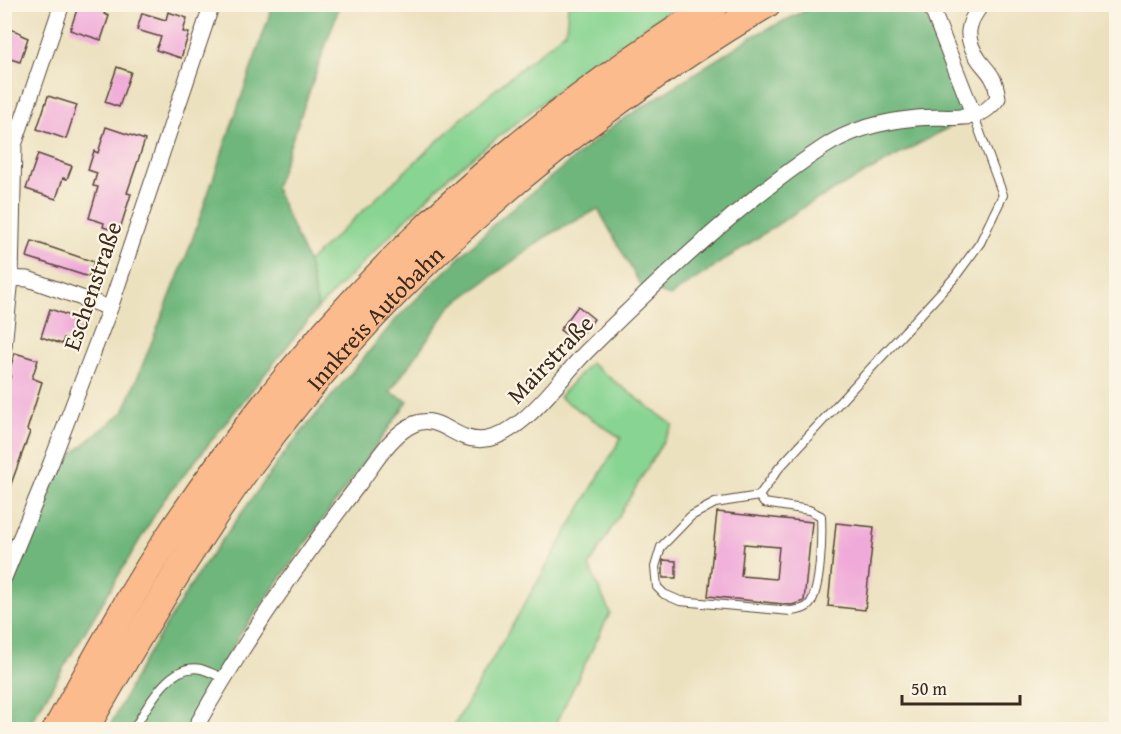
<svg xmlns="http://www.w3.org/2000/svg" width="1121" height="734" viewBox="0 0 1121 734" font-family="'Gentium Book Plus',serif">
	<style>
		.green { fill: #88d492; stroke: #627f58; stroke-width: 1.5 }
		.forest { fill: #6eb67c; stroke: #54704d; stroke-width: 1.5 }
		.building { fill: #f0aad9; fill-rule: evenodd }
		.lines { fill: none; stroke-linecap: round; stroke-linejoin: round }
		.service-casing { stroke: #564536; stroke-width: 10 }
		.minor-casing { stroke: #564536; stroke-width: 17 }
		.motorway-casing { stroke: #564536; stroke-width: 29 }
		.service { stroke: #fff; stroke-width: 8 }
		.minor { stroke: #fff; stroke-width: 15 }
		.motorway { stroke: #fbbb8d; stroke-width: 27 }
		.labels { text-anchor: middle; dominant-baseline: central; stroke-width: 4.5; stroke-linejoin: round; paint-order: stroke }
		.street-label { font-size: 24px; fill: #3b2a1e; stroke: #fcf5e5 }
	</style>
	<rect width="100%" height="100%" fill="#fcf5e5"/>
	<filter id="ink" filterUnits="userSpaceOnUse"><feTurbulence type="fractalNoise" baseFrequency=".0167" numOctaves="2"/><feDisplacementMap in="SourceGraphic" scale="12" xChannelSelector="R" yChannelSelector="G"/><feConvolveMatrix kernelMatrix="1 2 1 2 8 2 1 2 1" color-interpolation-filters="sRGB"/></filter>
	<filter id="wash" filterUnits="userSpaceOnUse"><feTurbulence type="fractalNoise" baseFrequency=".008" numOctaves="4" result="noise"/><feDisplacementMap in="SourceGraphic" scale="24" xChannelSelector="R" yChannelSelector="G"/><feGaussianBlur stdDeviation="1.35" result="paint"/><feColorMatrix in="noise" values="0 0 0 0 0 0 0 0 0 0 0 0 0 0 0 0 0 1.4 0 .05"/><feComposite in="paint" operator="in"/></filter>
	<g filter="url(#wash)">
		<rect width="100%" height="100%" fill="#ece1bf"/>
		<g class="green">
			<polygon points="568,5 677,5 587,67 449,176 318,308 308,262 473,108 566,31"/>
			<polygon points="590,363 673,425 589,566 610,613 553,729 452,729 621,438 559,397"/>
		</g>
		<g class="forest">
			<polygon points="273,5 340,5 275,188 308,262 318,308 163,501 27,729 5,729 5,592 13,578 62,463 124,411 189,249"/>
			<polygon points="817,5 922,5 968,117 807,205 670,296 641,286 598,209 547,236 450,307 390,392 408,401 239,636 187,729 108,730 140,667 199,572 289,447 397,318 495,223 614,125 753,36"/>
		</g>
		<g id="blocks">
			<g class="building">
				<polygon points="79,4 107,4 104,14 109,16 101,40 70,30"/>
				<polygon points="168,12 187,18 183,32 189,33 181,58 156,50 161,37 137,30 142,13 166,20"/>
				<polygon points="4,27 21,33 21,35 28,38 20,62 4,57"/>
				<polygon points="117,67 131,72 119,107 105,102"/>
				<polygon points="48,96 77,105 66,139 37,129"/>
				<polygon points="106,127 145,140 127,193 131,194 119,232 103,227 104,223 89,218 98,187 93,186 97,173 88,170 94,151 98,153"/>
				<polygon points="38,154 72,166 67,179 63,178 56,199 26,189"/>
				<polygon points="32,241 94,262 89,277 27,257"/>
				<polygon points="578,306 594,319 576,342 560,330"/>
				<polygon points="50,309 82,320 75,342 64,338 62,344 41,337"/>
				<polygon points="15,353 38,360 32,378 42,382 27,430 30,432 7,495 4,495 4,396 11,375 8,374"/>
				<path d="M717 512 812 522 804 601 792 605 708 596ZM744 544 779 547 776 579 741 576Z"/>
				<polygon points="836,523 874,527 865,610 828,606"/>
				<polygon points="663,560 676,561 676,578 663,578"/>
			</g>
		</g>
	</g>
	<g filter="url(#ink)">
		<use href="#blocks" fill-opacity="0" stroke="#564536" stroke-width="1.5"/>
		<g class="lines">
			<defs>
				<g id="service">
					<path d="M759 496 764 503 809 510 821 516C822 536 821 591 809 605 804 610 797 610 791 611L680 601 664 594 657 587 655 567 661 547 691 516 715 503 759 496 779 468 955 277 980 243 1003 195 974 116"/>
					<path d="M133 730C147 708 169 662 201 669 208 671 216 675 223 678"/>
				</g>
				<g id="minor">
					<polyline points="930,4 974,116"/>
					<polyline points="4,278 28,279 110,308"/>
					<polyline points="4,347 11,278 14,145 62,4"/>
					<polyline points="4,578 51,463 110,308 212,4"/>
					<path d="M194 730C243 643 298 563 359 484 375 463 390 435 414 424 451 409 463 470 524 419 549 398 565 373 587 351 659 280 740 202 824 147 851 129 885 121 917 118 935 116 954 119 972 116 983 114 992 106 998 98 997 92 996 84 993 79 990 72 983 66 979 60 964 38 966 24 982 4"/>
				</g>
				<g id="motorway">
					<path d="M56 730C91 668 125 603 164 544 313 318 486 148 716 4"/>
					<path id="s1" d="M84 730C137 639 189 548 251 463 389 274 567 123 767 4"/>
				</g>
			</defs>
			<use href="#service" class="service-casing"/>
			<use href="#minor" class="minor-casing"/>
			<use href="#motorway" class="motorway-casing"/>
			<use href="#service" class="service"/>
			<use href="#minor" class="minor"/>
			<use href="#motorway" class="motorway"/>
		</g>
	</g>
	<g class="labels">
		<g class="street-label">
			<text transform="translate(92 286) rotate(-71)">Eschenstraße</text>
			<text stroke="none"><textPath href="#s1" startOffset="506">Innkreis Autobahn</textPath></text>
			<text transform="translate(550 359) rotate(-46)">Mairstraße</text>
		</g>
	</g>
	<rect width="1121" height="734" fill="none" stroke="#fcf5e5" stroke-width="24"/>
	<path d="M902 695v9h118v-9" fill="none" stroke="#3b2a1e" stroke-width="3"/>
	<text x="911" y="695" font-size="18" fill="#3b2a1e" stroke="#fcf5e5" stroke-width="4.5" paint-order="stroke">50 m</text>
</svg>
